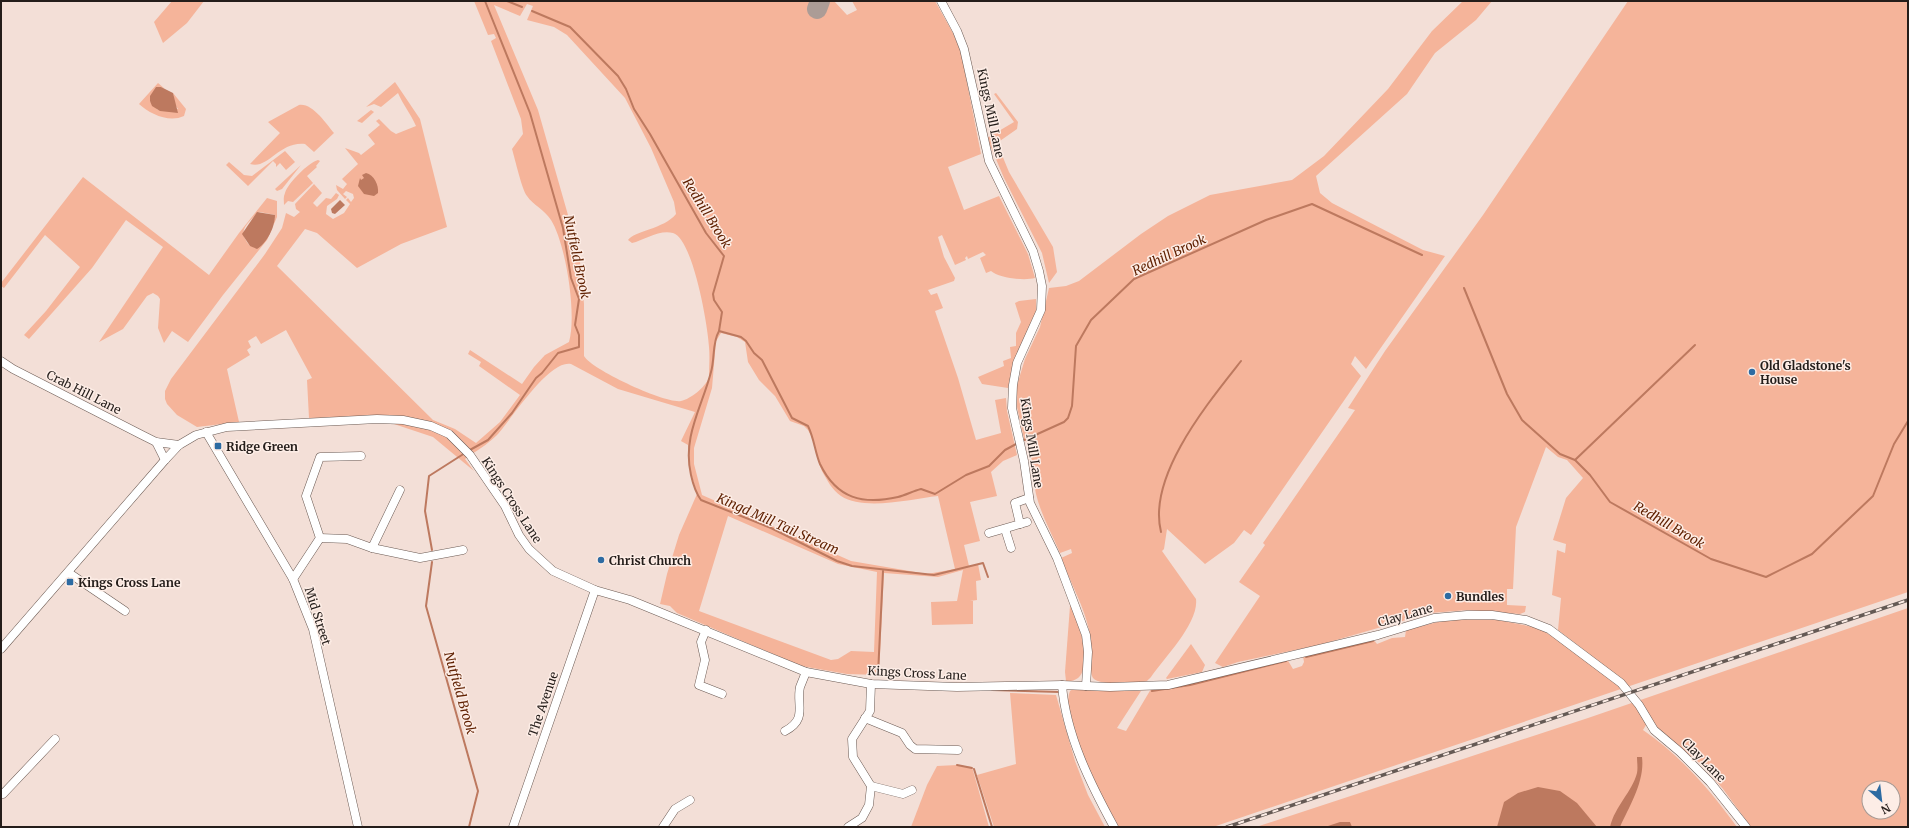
<svg xmlns="http://www.w3.org/2000/svg" width="1909" height="828" viewBox="0 0 1909 828" font-family="Merriweather,serif">
	<style>
		.green { fill: #f5b49a; fill-rule: evenodd }
		.water { fill: #bd795f }
		.lines { fill: none; stroke-linecap: round; stroke-linejoin: round }
		.stream { stroke: #bd795f; stroke-width: 2 }
		.taxiway { stroke: #ac9c96; stroke-width: 20 }
		.street-casing { stroke: #6c5b54; stroke-width: 9 }
		.street { stroke: #fff; stroke-width: 8 }
		.rail-casing { stroke: #655a55; stroke-width: 3.5 }
		.rail { stroke: #fdede6; stroke-width: 2; stroke-dasharray: 6; stroke-linecap: butt }
		.poi-dot { fill: #2d6ba2; stroke: #fdede6; stroke-width: 1.5 }
		.labels { text-anchor: middle; dominant-baseline: central; stroke-width: 3; stroke-linejoin: round; paint-order: stroke }
		.street-label { font-size: 12px; fill: #241d1a; stroke: #fdede6 }
		.poi-label { font-size: 12px; font-weight: bold; fill: #241d1a; stroke: #fdede6; text-anchor: start }
		.water-label { font-size: 13px; font-style: italic; fill: #612203; stroke: #fdede6 }
	</style>
	<rect width="100%" height="100%" fill="#f3dfd7"/>
	<g class="green">
		<polygon points="172,1 204,1 187,23 163,43 154,22"/>
		<path d="M474 1H818L813 9 817 13 821 11 822 1H834L847 15 857 10 852 1H935L953 33 961 52 981 154 948 167 964 210 999 196 1028 254 1035 278C1024 281 999 278 991 271L986 273 980 258 986 255 983 252 968 259 967 256 965 258 966 260 955 265 942 235 938 237 944 257 955 278 954 281 928 290 931 295 937 293 943 308 935 311 958 378 976 440 1001 433 995 400 1006 398 1007 411 1017 455 1003 461 991 472 997 496 970 502 980 541 964 545 969 566 978 564 981 580 976 581 977 600 970 601H973V624L932 625 931 602 957 601 963 570 938 577 884 573 879 675 847 674 801 666 677 613 670 606 660 604 667 574 679 535 697 494 689 466 688 445 681 441 695 412 618 389 571 364C549 359 511 420 497 435 487 445 476 451 465 459L474 471 433 437 394 424V416L309 418 307 380 312 378 286 330 261 344 256 336 248 341 251 347 247 350 250 355 227 369 239 422 197 427 177 415 167 404 165 399V391L171 379 265 254 282 228 286 213 294 217 300 212 296 209 295 204 314 184 322 193 313 203 317 207 326 198 331 199 336 193 339 195 337 199 327 206 326 214 333 219 344 213 350 204 346 200 348 198 351 202 354 198 353 194 346 191 343 194 347 197 345 199 337 190 336 185 343 189 347 184 342 179 358 164 345 148 359 153 361 155 375 144 368 135 380 125 376 121 379 119 391 131 396 134 416 126C411 114 403 105 398 93L381 107 374 104 366 107 395 82 420 119 447 227 401 244 357 268 317 233 305 229 277 266 433 420 455 429 476 443 500 422 520 395 479 366 481 362 468 354 470 350 522 384 534 367 545 355 569 342C577 315 566 244 551 220 544 209 533 205 527 196 522 190 515 159 512 149L523 134 521 119 491 41 496 38 494 34 488 35ZM527 4 533 6 527 20 554 27 567 35 625 98 651 148 674 202 676 214C664 229 634 231 628 240L632 243C644 240 660 229 673 233 693 239 708 326 709 347 710 357 709 367 709 378 705 387 691 399 681 401 666 404 592 370 584 356V304L580 262 576 243 538 110 494 5 520 16ZM721 333 737 337 745 342 748 362 759 380 775 396 790 421 804 426 808 430C816 443 816 458 822 471 827 480 832 490 841 496 864 511 911 499 938 496L955 569 927 574 851 561 702 495 694 464V448L712 388 716 341ZM728 516 838 564 877 572 874 652 851 651 838 659 831 660 699 611Z"/>
		<path d="M1463 1H1492L1476 20 1435 53 1407 94 1316 176 1320 193 1332 203 1423 250 1445 256 1366 369 1355 356 1351 364 1361 376 1251 535 1244 530 1234 543 1205 564 1167 529 1164 549 1162 551 1196 599C1199 623 1165 657 1151 677 1150 678 1148 680 1147 681 1138 685 1099 686 1093 678 1089 672 1091 641 1089 630 1084 607 1071 583 1062 561L1061 558 1072 553 1071 549 1060 553C1052 534 1041 515 1036 494 1032 476 1033 457 1025 439H1024L1017 407V385L1025 359 1040 327 1049 288 1066 286 1079 281 1141 234 1168 216 1210 195 1292 180 1324 156 1388 89 1432 31Z"/>
		<path d="M1628 1H1908V592L1213 827H1118C1104 799 1058 721 1070 691L1073 689 1141 691 1117 728 1126 731 1151 689 1287 659 1293 669 1302 666 1304 662 1303 656 1373 639 1377 644 1392 638 1405 637 1406 630 1446 620H1498L1538 628 1606 667 1558 630 1561 598 1552 595 1557 550 1565 553 1566 544 1553 540 1566 498 1583 478 1567 460 1558 457 1546 447 1516 527 1513 589H1507V605L1526 606 1525 612 1520 614 1468 610 1430 613 1319 645 1238 662 1223 667 1215 663 1260 596 1239 582 1265 545 1263 543 1355 410 1348 408 1385 351 1483 215Z"/>
		<path d="M158 83 165 89 161 87 150 101 158 110 178 109 175 105 173 93 186 109 184 116C169 123 150 114 139 104Z"/>
		<polygon points="996,93 1018,122 1017,129 997,143 1009,172 1053,247 1057,272 1049,283 1042,253 1004,178 987,138 1014,122 994,94"/>
		<path d="M299 105C313 103 326 124 334 133L314 152 305 144C279 141 268 170 250 164L280 133 268 122Z"/>
		<polygon points="371,110 374,112 362,123 357,121"/>
		<polygon points="285,151 295,162 286,170 280,163 276,167 276,164 273,161 248,186 226,165 229,162 244,175 252,176"/>
		<path d="M318 160 320 161 316 166 317 167 307 176 313 183 293 202 288 201 284 205C284 201 283 197 285 193 288 183 308 163 318 160Z"/>
		<polygon points="301,165 282,189 277,191 275,189"/>
		<path d="M83 177 209 275 239 233 267 198 277 201V217L267 240 223 295 188 342 172 331 164 343 158 328 160 299 158 296 153 293 147 296 123 329 99 342 163 247 126 220 92 268 29 339 24 335 46 311 80 267 45 235 4 288 1 286V283ZM260 212 275 215 273 227 262 245 250 246C237 230 246 226 257 213Z"/>
		<polygon points="1036,299 1036,312 1013,365 1008,388 982,384 978,377 1004,366 1003,361 1011,358 1010,347 1016,346 1016,333 1021,322 1015,303 1019,301"/>
		<path d="M1070 606H1072C1079 622 1099 684 1066 681L1065 672Z"/>
		<path d="M1908 608V827H1751L1723 789 1702 765 1658 729 1655 723 1646 725 1643 730C1682 757 1710 790 1737 827H1256L1588 718ZM1869 788H1893V812H1869Z"/>
		<polygon points="1191,644 1205,665 1202,672 1167,679 1166,678"/>
		<polygon points="1010,693 1056,695 1075,761 1088,795 1105,827 994,827 977,775 1016,764"/>
		<polygon points="957,765 972,767 989,827 911,827 927,785 937,766"/>
	</g>
	<g class="water">
		<polygon points="156,87 161,87 173,93 178,113 160,111 152,106 150,101 150,96"/>
		<path d="M366 173C374 175 379 185 378 193L374 196 364 194 358 186 360 178 361 180 364 178 362 175Z"/>
		<polygon points="340,200 345,205 335,214 332,213 331,209"/>
		<path d="M257 212 275 215C275 227 267 243 257 249L250 246 242 234Z"/>
		<path d="M1637 757H1642C1645 781 1630 805 1620 827H1610C1615 806 1632 792 1637 773 1638 768 1637 762 1637 757Z"/>
		<polygon points="1538,787 1560,791 1577,803 1597,827 1497,827 1504,802 1518,793"/>
		<polygon points="1340,822 1350,822 1352,827 1325,827"/>
	</g>
	<g class="lines">
		<g class="stream">
			<polyline points="507,1 522,7"/>
			<path d="M532 11 570 27 618 76 626 89 634 109 650 134 706 233 724 256 713 294 714 300 722 312 719 331 741 337 746 341 754 353 762 360 792 418 808 426C814 438 815 452 820 464 837 499 863 505 898 497 906 495 913 491 921 489L935 494 966 475 989 466 1005 450 1018 443"/>
			<polyline points="1464,288 1507,394 1522,420 1560,454 1575,460 1590,475 1610,502 1711,559 1766,577 1812,554 1873,496 1894,444 1908,421"/>
			<path d="M719 331C712 343 715 358 711 372 702 407 682 437 691 475 693 484 695 492 701 500L771 528 837 561 852 566 934 575 983 563 988 577"/>
			<polyline points="1022,441 1064,422 1068,418 1072,406 1076,346 1091,320 1134,279 1266,220 1312,204 1422,255"/>
			<polyline points="468,451 488,440 512,413 536,378 542,373 558,353 579,347 579,335 575,325 579,299 571,278 563,228 530,113 485,1"/>
			<polyline points="1575,460 1695,345"/>
			<path d="M1161 532C1147 476 1208 403 1241 361"/>
			<polyline points="432,550 425,511 429,476 465,453"/>
			<polyline points="432,562 426,606 478,791 469,827"/>
			<polyline points="1306,657 1373,641"/>
			<polyline points="878,674 883,571"/>
			<polyline points="992,690 1060,692 1060,694"/>
			<polyline points="1152,691 1190,685 1286,661"/>
			<polyline points="957,765 972,768"/>
			<polyline points="974,769 992,827"/>
		</g>
		<polyline class="taxiway" points="817,9 820,1"/>
		<defs>
			<g id="street">
				<polyline points="941,1 957,31 964,49 989,161 1033,251 1039,271 1042,286 1041,310 1017,363 1013,385 1012,408 1024,461 1030,503 1057,558 1086,635 1088,652 1086,686"/>
				<polyline points="1,361 13,369 140,434 156,442 179,445"/>
				<polyline points="206,432 293,579 313,629 358,827"/>
				<polyline points="156,442 165,460"/>
				<polyline points="1020,524 1027,522"/>
				<polyline points="1005,529 1011,548"/>
				<polyline points="989,533 1020,524 1015,503 1029,498"/>
				<polyline points="320,538 347,539 372,548 420,558 463,550"/>
				<polyline points="372,548 400,490"/>
				<polyline points="69,573 125,611"/>
				<polyline points="293,579 320,538 306,496 320,457 361,456"/>
				<polyline points="706,630 701,642 705,660 699,685 722,694"/>
				<polyline points="1,649 165,460 179,445 196,435 227,427 377,419 403,420 431,426 449,434 470,455 505,506 519,535 529,549 553,571 595,590 630,600 806,672 871,684 957,687 1062,685 1110,687 1168,685 1378,635 1434,618 1467,615 1492,615 1526,620 1549,629 1621,683 1639,705 1654,730 1680,752 1710,782 1746,827"/>
				<path d="M1062 685C1066 735 1090 783 1114 827"/>
				<polyline points="865,718 902,733 910,745 915,749 958,750"/>
				<path d="M785 731C808 719 796 705 800 687 802 682 804 677 806 672"/>
				<polyline points="871,786 903,794 912,790"/>
				<polyline points="1,793 3,794 55,739"/>
				<polyline points="513,827 595,590"/>
				<polyline points="663,827 675,809 690,800"/>
				<polyline points="848,827 862,818 869,805 871,786 853,757 852,739 870,711 871,684"/>
			</g>
		</defs>
		<use href="#street" class="street-casing"/>
		<use href="#street" class="street"/>
		<defs>
			<polyline id="rail" points="1227,827 1908,600"/>
		</defs>
		<use href="#rail" class="rail-casing"/>
		<use href="#rail" class="rail"/>
	</g>
	<g class="poi-dot">
		<circle cx="1752" cy="372" r="4"/>
		<rect x="214" y="442" width="8" height="8" rx="2"/>
		<circle cx="601" cy="560" r="4"/>
		<rect x="66" y="578" width="8" height="8" rx="2"/>
		<circle cx="1448" cy="596" r="4"/>
	</g>
	<g class="labels">
		<g class="street-label">
			<text transform="translate(991 113) rotate(78)">Kings Mill Lane</text>
			<text transform="translate(84 392) rotate(27)">Crab Hill Lane</text>
			<text transform="translate(1032 443) rotate(81)">Kings Mill Lane</text>
			<text transform="translate(512 500) rotate(57)">Kings Cross Lane</text>
			<text transform="translate(1405 615) rotate(-16)">Clay Lane</text>
			<text transform="translate(318 616) rotate(72)">Mid Street</text>
			<text transform="translate(917 673) rotate(3)">Kings Cross Lane</text>
			<text transform="translate(543 704) rotate(-71)">The Avenue</text>
			<text transform="translate(1704 760) rotate(45)">Clay Lane</text>
		</g>
		<g class="poi-label">
			<text x="1760" y="365">Old Gladstone's<tspan x="1760" dy="14">House</tspan></text>
			<text x="226" y="446">Ridge Green</text>
			<text x="609" y="560">Christ Church</text>
			<text x="78" y="582">Kings Cross Lane</text>
			<text x="1456" y="596">Bundles</text>
		</g>
		<g class="water-label">
			<text transform="translate(707 213) rotate(58)">Redhill Brook</text>
			<text transform="translate(1169 255) rotate(-25)">Redhill Brook</text>
			<text transform="translate(577 257) rotate(78)">Nutfield Brook</text>
			<text transform="translate(778 524) rotate(24)">Kingd Mill Tail Stream</text>
			<text transform="translate(1669 525) rotate(30)">Redhill Brook</text>
			<text transform="translate(460 693) rotate(74)">Nutfield Brook</text>
		</g>
	</g>
	<rect width="1909" height="828" fill="none" stroke="#241d1a" stroke-width="4"/>
	<g transform="translate(1881 800) rotate(152)"><circle r="19" fill="#fdede6" stroke="#a69a94"/>
	<path d="M0-3L7 15L0 10L-7 15Z" fill="#2d6ba2"/>
	<text y="-6" font-size="11" font-weight="bold" text-anchor="middle" fill="#241d1a">N</text>
	</g>
</svg>
